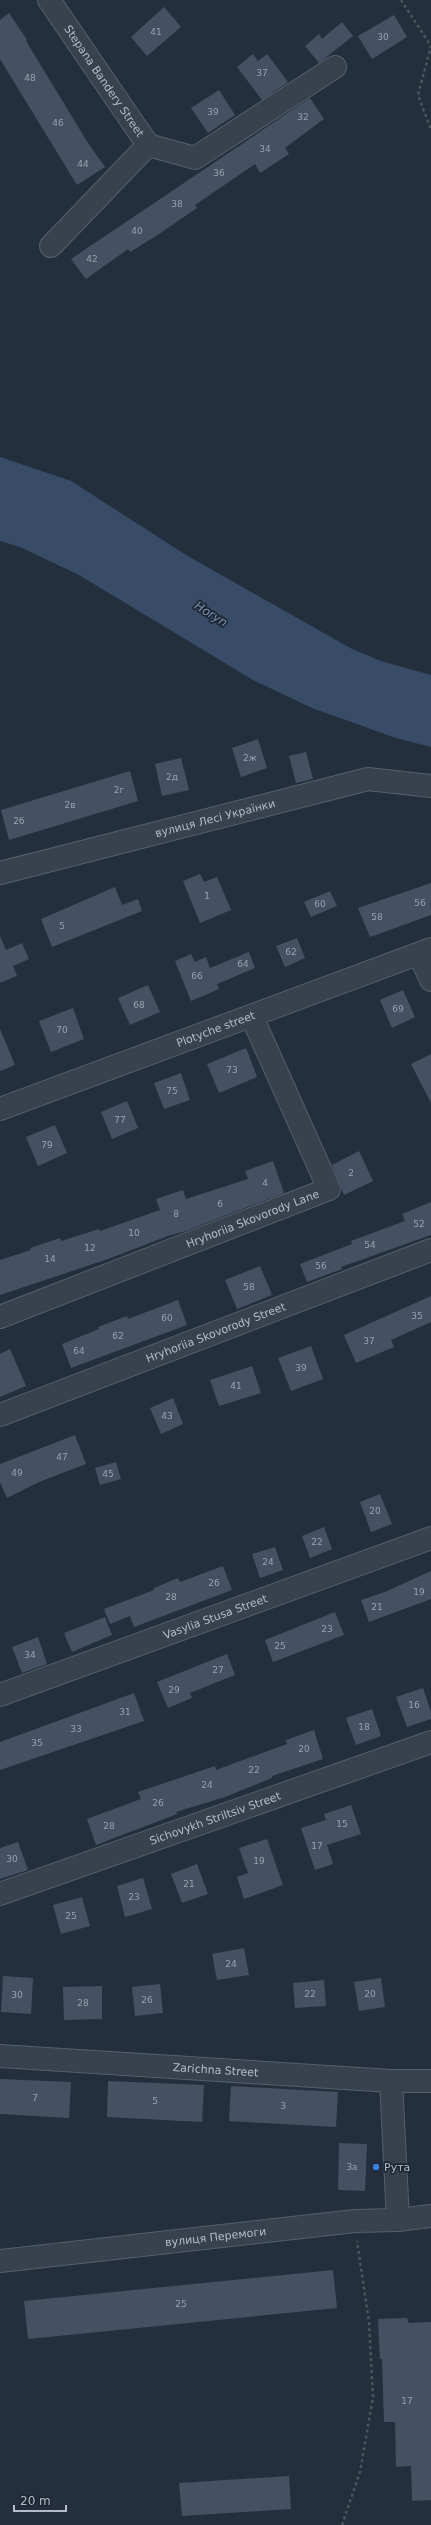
<svg xmlns="http://www.w3.org/2000/svg" width="431" height="2525" viewBox="0 0 431 2525" font-family="'DejaVu Sans',sans-serif">
	<style>
		.water { fill: #394c67 }
		.building { fill: #455162 }
		.lines { fill: none; stroke-linecap: round; stroke-linejoin: round }
		.minor-casing { stroke: #565f6c; stroke-width: 24 }
		.path { stroke: #44595c; stroke-width: 2.5; stroke-dasharray: 3 3; stroke-linecap: butt }
		.minor { stroke: #38414e; stroke-width: 22 }
		.shop-dot { fill: #3f7fe0; stroke: #1d2633; stroke-width: 1.5 }
		.labels { text-anchor: middle; dominant-baseline: central; stroke-width: 3.5; stroke-linejoin: round; paint-order: stroke }
		.number-label { font-size: 9px; fill: #98a1af }
		.street-label { font-size: 11px; fill: #b4bcc9; stroke: #1d2633 }
		.poi-label { font-size: 11px; fill: #b4bcc9; stroke: #1d2633; text-anchor: start }
		.water-label { font-size: 12px; font-style: italic; fill: #7c92b1; stroke: #1d2633 }
	</style>
	<rect width="100%" height="100%" fill="#242f3e"/>
	<polygon class="water" points="0,457 71,481 186,555 352,649 381,661 431,675 431,747 396,738 312,708 253,680 79,575 20,547 0,541"/>
	<g class="building">
		<polygon points="164,7 181,27 147,56 131,37"/>
		<polygon points="9,13 27,40 26,41 88,143 105,167 77,185 0,59 0,20"/>
		<polygon points="394,15 407,37 372,59 358,36"/>
		<polygon points="342,22 353,36 319,63 305,46 319,34 322,39"/>
		<polygon points="253,54 258,61 267,54 288,82 262,100 237,67"/>
		<polygon points="219,90 235,115 208,133 191,108"/>
		<polygon points="310,98 324,119 285,148 289,154 260,173 255,164 195,205 197,208 159,234 130,252 128,249 86,279 71,259"/>
		<polygon points="258,739 267,768 241,777 232,748"/>
		<polygon points="306,752 313,779 296,783 289,756"/>
		<polygon points="181,758 189,790 162,796 155,764"/>
		<polygon points="130,771 138,801 9,840 1,810"/>
		<polygon points="200,874 204,882 217,877 231,910 200,923 183,881"/>
		<polygon points="431,883 431,915 370,937 358,908"/>
		<polygon points="115,887 122,905 138,899 142,911 52,947 41,919"/>
		<polygon points="330,891 337,906 311,917 304,902"/>
		<polygon points="0,936 6,950 22,943 29,959 13,966 17,976 0,983"/>
		<polygon points="297,938 305,958 285,967 276,946"/>
		<polygon points="249,952 255,968 217,984 219,989 191,1001 175,961 191,954 195,962 206,957 210,968"/>
		<polygon points="148,985 160,1012 130,1025 118,998"/>
		<polygon points="403,990 415,1017 392,1028 380,1000"/>
		<polygon points="73,1008 84,1039 51,1052 39,1021"/>
		<polygon points="0,1029 15,1065 0,1071"/>
		<polygon points="246,1048 257,1077 219,1093 207,1064"/>
		<polygon points="431,1054 431,1103 411,1064"/>
		<polygon points="181,1073 190,1100 164,1109 154,1083"/>
		<polygon points="127,1101 138,1128 112,1139 101,1112"/>
		<polygon points="55,1125 67,1153 38,1166 26,1137"/>
		<polygon points="359,1151 373,1181 344,1195 332,1165"/>
		<polygon points="273,1161 284,1193 186,1231 168,1236 108,1259 0,1295 0,1260 31,1250 30,1248 60,1238 61,1241 99,1229 100,1231 160,1210 156,1199 183,1190 186,1199 248,1179 245,1171"/>
		<polygon points="431,1202 431,1235 341,1267 342,1269 307,1282 300,1264 352,1244 351,1241 405,1221 402,1214"/>
		<polygon points="260,1266 272,1295 237,1309 225,1280"/>
		<polygon points="431,1296 431,1322 391,1340 394,1347 356,1363 344,1335"/>
		<polygon points="178,1300 187,1325 71,1368 62,1344 99,1329 98,1327 127,1316 128,1319"/>
		<polygon points="311,1346 323,1379 291,1391 278,1358"/>
		<polygon points="10,1349 26,1386 0,1397 0,1354"/>
		<polygon points="252,1366 261,1393 219,1406 210,1380"/>
		<polygon points="173,1398 183,1424 161,1434 150,1408"/>
		<polygon points="75,1435 86,1464 39,1482 7,1498 0,1482 0,1464"/>
		<polygon points="116,1462 121,1479 100,1485 95,1468"/>
		<polygon points="380,1494 392,1524 371,1532 360,1502"/>
		<polygon points="324,1527 332,1549 310,1558 302,1536"/>
		<polygon points="275,1547 283,1570 260,1578 252,1554"/>
		<polygon points="223,1566 232,1590 134,1627 130,1616 110,1624 104,1609 154,1590 154,1588 178,1578 180,1582"/>
		<polygon points="431,1571 431,1599 369,1622 361,1600 385,1592"/>
		<polygon points="335,1612 344,1635 273,1662 265,1640"/>
		<polygon points="105,1617 112,1635 72,1652 64,1633"/>
		<polygon points="38,1637 47,1664 22,1673 12,1647"/>
		<polygon points="227,1654 235,1675 190,1693 192,1698 168,1708 157,1682"/>
		<polygon points="423,1688 431,1712 431,1719 407,1727 396,1697"/>
		<polygon points="134,1693 144,1721 0,1770 0,1742"/>
		<polygon points="372,1709 381,1736 356,1745 346,1718"/>
		<polygon points="314,1730 323,1759 272,1776 272,1778 225,1797 176,1812 177,1814 96,1845 87,1819 141,1799 138,1792 215,1766 216,1770 287,1744 286,1740"/>
		<polygon points="351,1805 361,1834 327,1845 333,1864 315,1870 301,1828 326,1820 324,1814"/>
		<polygon points="267,1839 283,1885 244,1899 237,1877 248,1873 239,1848"/>
		<polygon points="18,1842 28,1870 0,1879 0,1848"/>
		<polygon points="197,1864 208,1894 182,1903 171,1874"/>
		<polygon points="143,1878 152,1909 125,1917 117,1886"/>
		<polygon points="82,1897 90,1926 61,1934 53,1905"/>
		<polygon points="244,1948 249,1975 217,1980 212,1954"/>
		<polygon points="3,1976 33,1978 31,2014 1,2012"/>
		<polygon points="381,1978 385,2007 359,2011 354,1982"/>
		<polygon points="324,1980 326,2006 295,2008 293,1983"/>
		<polygon points="160,1984 163,2013 135,2016 132,1987"/>
		<polygon points="102,1986 102,2019 64,2020 63,1987"/>
		<polygon points="0,2079 71,2082 69,2118 0,2114"/>
		<polygon points="108,2081 204,2085 202,2122 107,2117"/>
		<polygon points="231,2086 338,2092 336,2127 229,2121"/>
		<polygon points="339,2143 367,2144 365,2191 338,2190"/>
		<polygon points="333,2270 337,2308 28,2339 24,2301"/>
		<polygon points="407,2318 409,2323 431,2322 431,2500 412,2501 411,2466 396,2467 395,2422 384,2422 382,2359 380,2359 378,2319"/>
		<polygon points="289,2476 291,2509 182,2516 179,2483"/>
	</g>
	<g class="lines">
		<defs>
			<g id="minor">
				<path id="s1" d="M49 0 148 145 51 246"/>
				<polyline points="148,145 195,158 335,67"/>
				<path id="s2" d="M0 873 368 779 431 786"/>
				<polyline points="419,954 431,980"/>
				<path id="s3" d="M0 1109 431 949"/>
				<path id="s4" d="M0 1317 329 1189 252 1017"/>
				<path id="s5" d="M0 1415 431 1250"/>
				<path id="s6" d="M0 1695 431 1538"/>
				<path id="s7" d="M0 1894 431 1742"/>
				<path id="s8" d="M0 2056 391 2081H431"/>
				<polyline points="391,2081 398,2220"/>
				<path id="s9" d="M0 2261 355 2221 398 2220 431 2216"/>
			</g>
		</defs>
		<use href="#minor" class="minor-casing"/>
		<g class="path">
			<polyline points="401,0 431,46 418,95 431,130"/>
			<polyline points="342,2525 360,2472 373,2397 369,2322 357,2241"/>
		</g>
		<use href="#minor" class="minor"/>
	</g>
	<circle class="shop-dot" cx="376" cy="2167" r="4"/>
	<g class="labels">
		<g class="number-label">
			<text x="156" y="32">41</text>
			<text x="383" y="37">30</text>
			<text x="262" y="73">37</text>
			<text x="30" y="78">48</text>
			<text x="213" y="112">39</text>
			<text x="303" y="117">32</text>
			<text x="58" y="123">46</text>
			<text x="265" y="149">34</text>
			<text x="83" y="164">44</text>
			<text x="219" y="173">36</text>
			<text x="177" y="204">38</text>
			<text x="137" y="231">40</text>
			<text x="92" y="259">42</text>
			<text x="250" y="758">2ж</text>
			<text x="172" y="777">2д</text>
			<text x="119" y="790">2г</text>
			<text x="70" y="805">2в</text>
			<text x="19" y="821">2б</text>
			<text x="207" y="896">1</text>
			<text x="420" y="903">56</text>
			<text x="320" y="904">60</text>
			<text x="377" y="917">58</text>
			<text x="62" y="926">5</text>
			<text x="291" y="952">62</text>
			<text x="243" y="964">64</text>
			<text x="197" y="976">66</text>
			<text x="139" y="1005">68</text>
			<text x="398" y="1009">69</text>
			<text x="62" y="1030">70</text>
			<text x="232" y="1070">73</text>
			<text x="172" y="1091">75</text>
			<text x="120" y="1120">77</text>
			<text x="47" y="1145">79</text>
			<text x="351" y="1173">2</text>
			<text x="265" y="1183">4</text>
			<text x="220" y="1204">6</text>
			<text x="176" y="1214">8</text>
			<text x="419" y="1224">52</text>
			<text x="134" y="1233">10</text>
			<text x="370" y="1245">54</text>
			<text x="90" y="1248">12</text>
			<text x="50" y="1259">14</text>
			<text x="321" y="1266">56</text>
			<text x="249" y="1287">58</text>
			<text x="417" y="1316">35</text>
			<text x="167" y="1318">60</text>
			<text x="118" y="1336">62</text>
			<text x="369" y="1341">37</text>
			<text x="79" y="1351">64</text>
			<text x="301" y="1368">39</text>
			<text x="236" y="1386">41</text>
			<text x="167" y="1416">43</text>
			<text x="62" y="1457">47</text>
			<text x="17" y="1473">49</text>
			<text x="108" y="1474">45</text>
			<text x="375" y="1511">20</text>
			<text x="317" y="1542">22</text>
			<text x="268" y="1562">24</text>
			<text x="214" y="1583">26</text>
			<text x="419" y="1592">19</text>
			<text x="171" y="1597">28</text>
			<text x="377" y="1607">21</text>
			<text x="327" y="1629">23</text>
			<text x="280" y="1646">25</text>
			<text x="30" y="1655">34</text>
			<text x="218" y="1670">27</text>
			<text x="174" y="1690">29</text>
			<text x="414" y="1705">16</text>
			<text x="125" y="1712">31</text>
			<text x="364" y="1727">18</text>
			<text x="76" y="1729">33</text>
			<text x="37" y="1743">35</text>
			<text x="304" y="1749">20</text>
			<text x="254" y="1770">22</text>
			<text x="207" y="1785">24</text>
			<text x="158" y="1803">26</text>
			<text x="342" y="1824">15</text>
			<text x="109" y="1826">28</text>
			<text x="317" y="1846">17</text>
			<text x="12" y="1859">30</text>
			<text x="259" y="1861">19</text>
			<text x="189" y="1884">21</text>
			<text x="134" y="1897">23</text>
			<text x="71" y="1916">25</text>
			<text x="231" y="1964">24</text>
			<text x="310" y="1994">22</text>
			<text x="370" y="1994">20</text>
			<text x="17" y="1995">30</text>
			<text x="147" y="2000">26</text>
			<text x="83" y="2003">28</text>
			<text x="35" y="2098">7</text>
			<text x="155" y="2101">5</text>
			<text x="283" y="2106">3</text>
			<text x="352" y="2167">3а</text>
			<text x="181" y="2304">25</text>
			<text x="407" y="2401">17</text>
		</g>
		<g class="street-label">
			<text stroke="none"><textPath href="#s1" startOffset="98">Stepana Bandery Street</textPath></text>
			<text stroke="none"><textPath href="#s2" startOffset="222">вулиця Лесі Українки</textPath></text>
			<text stroke="none"><textPath href="#s3" startOffset="230">Plotyche street</textPath></text>
			<text stroke="none"><textPath href="#s4" startOffset="271">Hryhoriia Skovorody Lane</textPath></text>
			<text stroke="none"><textPath href="#s5" startOffset="231">Hryhoriia Skovorody Street</textPath></text>
			<text stroke="none"><textPath href="#s6" startOffset="229">Vasylia Stusa Street</textPath></text>
			<text stroke="none"><textPath href="#s7" startOffset="228">Sichovykh Striltsiv Street</textPath></text>
			<text stroke="none"><textPath href="#s8" startOffset="216">Zarichna Street</textPath></text>
			<text stroke="none"><textPath href="#s9" startOffset="217">вулиця Перемоги</textPath></text>
		</g>
		<g class="poi-label">
			<text x="384" y="2167">Рута</text>
		</g>
		<g class="water-label">
			<text transform="translate(211 614) rotate(32)">Horyn</text>
		</g>
	</g>
	<path d="M14 2505v6h52v-6" fill="none" stroke="#b4bcc9" stroke-width="2"/>
	<text x="20" y="2505" font-size="12" fill="#b4bcc9" stroke="#1d2633" stroke-width="3" paint-order="stroke">20 m</text>
</svg>
